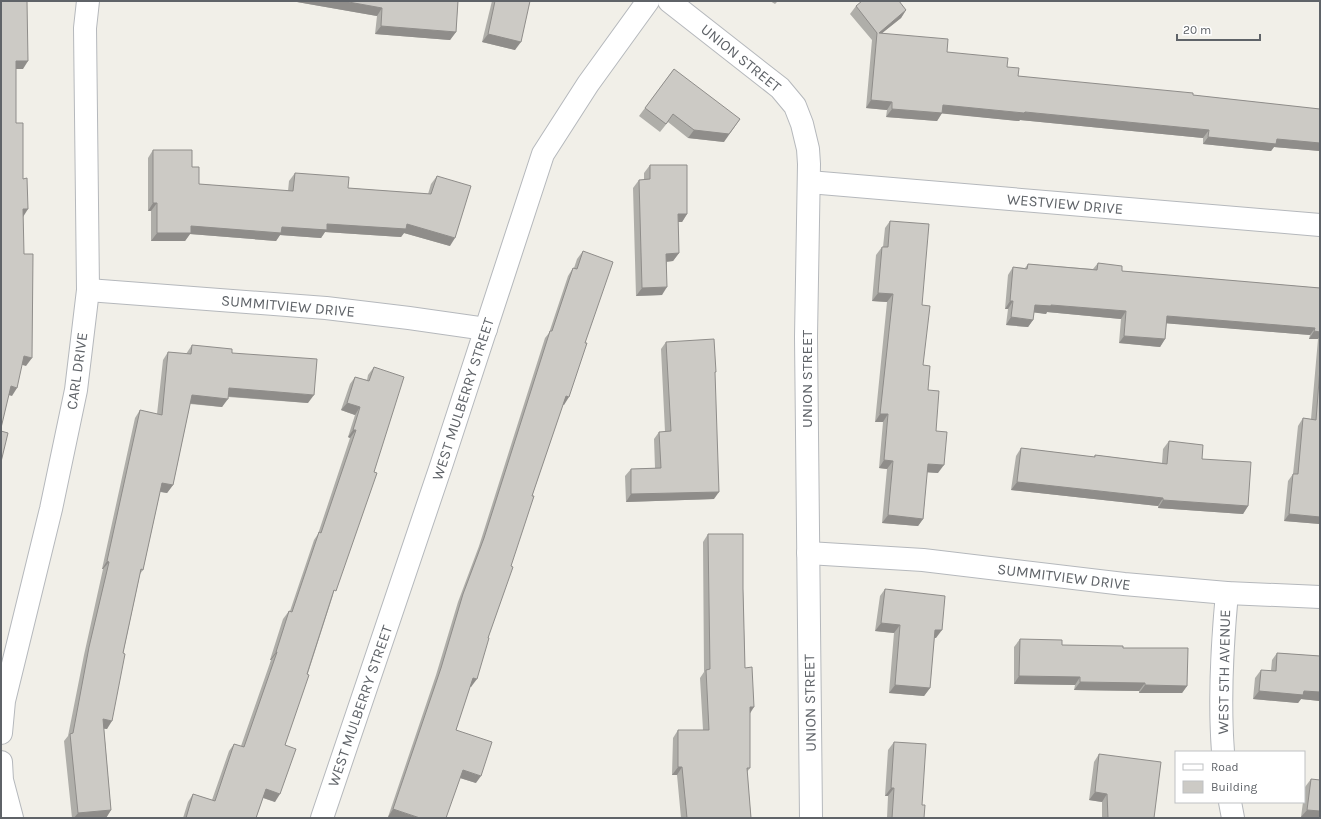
<svg xmlns="http://www.w3.org/2000/svg" width="1321" height="819" viewBox="0 0 1321 819" font-family="Karla,sans-serif">
	<style>
		.lines { fill: none; stroke-linecap: round; stroke-linejoin: round }
		.minor-casing { stroke: #b5b8bc; stroke-width: 24 }
		.minor { stroke: #fff; stroke-width: 22 }
		.wall { fill: #afaea9 }
		.shaded-wall { fill: #8f8d8a }
		.building { fill: #cccac5; stroke: #8f8d8a }
		.labels { text-anchor: middle; dominant-baseline: central; stroke-width: 3; stroke-linejoin: round; paint-order: stroke }
		.street-label { font-size: 15px; fill: #5f6368; stroke: #fff }
	</style>
	<rect width="100%" height="100%" fill="#f1efe8"/>
	<g class="lines">
		<defs>
			<g id="minor">
				<polyline points="669,1 780,88 795,106 802,124 808,149 809,164 806,337 811,818"/>
				<polyline points="809,182 1320,225"/>
				<polyline points="88,290 326,308 409,318 486,329"/>
				<polyline points="808,553 923,560 1124,584 1227,593 1320,597"/>
				<polyline points="1,733 4,701 51,509 76,390 88,290 85,28 88,1"/>
				<path d="M1223 752C1219 699 1222 646 1227 593"/>
				<polyline points="1,762 2,780 12,818"/>
				<polyline points="1230,802 1233,818"/>
				<polyline points="322,818 442,463 543,154 588,84 648,1"/>
			</g>
		</defs>
		<use href="#minor" class="minor-casing"/>
		<use href="#minor" class="minor"/>
	</g>
	<g class="wall">
		<polygon points="297,1 458,1 456,32 450,40 375,34 377,16 297,2"/>
		<polygon points="492,1 530,1 515,50 482,42"/>
		<polygon points="770,1 778,1 775,4"/>
		<polygon points="856,6 906,10 901,18 882,33 947,52 1007,67 1018,76 1319,109 1320,104 1320,151 1274,147 1271,151 1203,144 1203,138 1020,120 1019,121 942,113 937,121 886,117 887,110 866,108 872,40 850,14"/>
		<polygon points="674,69 724,142 688,138 668,122 660,132 639,116"/>
		<polygon points="153,150 192,167 199,184 288,191 289,181 295,173 348,188 428,194 431,184 437,176 450,246 404,233 401,237 325,232 321,238 280,235 276,241 190,234 185,241 151,241 151,211 148,211 148,158"/>
		<polygon points="650,165 687,214 682,222 678,222 679,253 673,261 667,262 662,295 636,296 633,188 639,180 644,180 644,173"/>
		<polygon points="890,221 922,305 923,365 936,431 938,473 927,472 923,519 918,526 882,523 887,469 879,468 883,422 875,422 887,302 872,301 876,255 882,247 883,247 885,228"/>
		<polygon points="583,251 564,405 563,404 532,496 488,638 471,687 470,686 456,730 476,783 460,778 388,817 436,675 458,602 479,546 545,338 549,333 568,276 573,268 574,268 577,259"/>
		<polygon points="1098,263 1122,271 1320,288 1320,524 1284,521 1288,481 1293,474 1298,426 1303,418 1311,419 1318,339 1309,339 1310,335 1166,323 1165,339 1160,347 1119,343 1121,319 1047,312 1046,314 1034,312 1033,320 1028,327 1006,325 1008,309 1005,309 1008,275 1013,267 1025,268 1028,264 1093,269"/>
		<polygon points="666,342 715,374 714,499 626,502 625,476 631,469 655,468 654,439 659,432 665,432 661,349"/>
		<polygon points="192,345 232,353 308,403 228,397 222,407 190,404 173,485 167,493 160,492 143,570 140,574 107,729 104,729 111,810 106,818 72,818 64,741 68,736 84,655 103,569 102,569 135,418 140,410 157,414 163,360 168,352 186,354"/>
		<polygon points="374,367 333,595 285,745 275,802 263,798 256,818 183,818 188,802 193,794 212,800 229,751 234,744 241,746 271,660 270,660 283,619 289,611 290,611 314,540 318,534 350,438 348,437 355,415 341,410 350,384 355,377 367,380 368,375"/>
		<polygon points="1169,441 1248,506 1243,514 1158,508 1158,506 1011,490 1016,456 1021,448 1094,457 1095,455 1162,463 1163,449"/>
		<polygon points="708,534 743,589 745,668 750,713 750,768 747,772 751,818 681,818 677,775 672,775 673,738 678,730 703,730 700,678 704,672 703,542"/>
		<polygon points="885,589 936,638 934,638 930,688 924,696 889,693 894,633 875,631 880,596"/>
		<polygon points="1020,639 1062,645 1123,648 1187,686 1182,693 1139,693 1139,691 1074,690 1075,685 1014,684 1014,647"/>
		<polygon points="1277,653 1319,656 1320,654 1320,701 1301,699 1298,703 1253,699 1255,678 1261,670 1271,671 1272,660"/>
		<polygon points="894,742 922,805 924,818 887,818 888,796 885,796 888,750"/>
		<polygon points="1099,754 1154,818 1102,818 1102,802 1089,800 1094,762"/>
		<polygon points="1311,779 1320,818 1301,817 1303,802 1304,802 1305,787"/>
	</g>
	<g class="shaded-wall">
		<polygon points="298,1 343,1 382,8 377,16 297,2"/>
		<polygon points="906,10 901,18 876,38 879,33"/>
		<polygon points="381,26 456,32 450,40 375,34"/>
		<polygon points="488,34 521,42 515,50 482,42"/>
		<polygon points="16,61 28,61 23,69 11,69"/>
		<polygon points="871,100 892,102 887,110 866,108"/>
		<polygon points="943,105 1025,112 1209,130 1203,138 1020,120 1019,121 937,113"/>
		<polygon points="892,109 942,113 937,121 886,117"/>
		<polygon points="740,119 724,142 688,138 694,130"/>
		<polygon points="1208,137 1277,139 1320,143 1320,151 1274,147 1271,151 1203,144"/>
		<polygon points="153,203 157,203 151,211 148,211"/>
		<polygon points="23,209 28,209 23,217"/>
		<polygon points="678,214 687,214 682,222 673,222"/>
		<polygon points="327,224 407,224 455,238 450,246 404,233 401,237 325,232 321,238 280,235 276,241 190,234 185,241 151,241 157,233 191,226 282,227"/>
		<polygon points="679,253 673,261 661,262 666,254"/>
		<polygon points="667,287 662,295 636,296 642,288"/>
		<polygon points="878,293 893,294 887,302 872,301"/>
		<polygon points="1010,301 1013,301 1008,309 1005,309"/>
		<polygon points="1035,305 1051,305 1126,311 1121,319 1047,312 1046,314 1030,312"/>
		<polygon points="1167,316 1315,328 1310,335 1162,323"/>
		<polygon points="1011,317 1033,320 1028,327 1006,325"/>
		<polygon points="1314,331 1320,332 1320,336 1318,339 1309,339"/>
		<polygon points="1124,336 1165,339 1160,347 1119,343"/>
		<polygon points="24,356 32,358 26,366 19,364"/>
		<polygon points="11,386 17,388 12,396 5,394"/>
		<polygon points="229,388 314,395 308,403 223,396"/>
		<polygon points="192,395 228,399 222,407 186,403"/>
		<polygon points="566,396 569,397 564,405 560,404"/>
		<polygon points="347,403 360,407 355,415 341,410"/>
		<polygon points="880,414 888,414 883,422 875,422"/>
		<polygon points="353,430 356,430 350,438 348,437"/>
		<polygon points="884,460 893,461 887,469 879,468"/>
		<polygon points="928,464 944,465 938,473 922,472"/>
		<polygon points="1017,482 1163,498 1158,506 1011,490"/>
		<polygon points="162,483 173,485 167,493 157,491"/>
		<polygon points="719,492 714,499 626,502 631,494"/>
		<polygon points="1163,500 1248,506 1243,514 1158,508"/>
		<polygon points="1289,514 1320,517 1320,524 1284,521"/>
		<polygon points="888,515 923,519 918,526 882,523"/>
		<polygon points="107,561 109,562 103,569 102,569"/>
		<polygon points="881,623 900,625 894,633 875,631"/>
		<polygon points="935,630 942,630 936,638 929,638"/>
		<polygon points="276,652 277,652 271,660 270,660"/>
		<polygon points="1019,676 1080,677 1075,685 1014,684"/>
		<polygon points="473,678 477,679 471,687 468,686"/>
		<polygon points="1080,682 1145,683 1139,691 1074,690"/>
		<polygon points="895,685 930,688 924,696 889,693"/>
		<polygon points="1145,685 1187,686 1182,693 1139,693"/>
		<polygon points="1259,691 1304,691 1320,692 1320,701 1301,699 1298,703 1253,699"/>
		<polygon points="750,707 754,707 749,715"/>
		<polygon points="103,719 112,721 107,729 98,727"/>
		<polygon points="678,767 682,767 677,775 672,775"/>
		<polygon points="463,770 481,776 476,783 457,777"/>
		<polygon points="891,788 894,788 888,796 885,796"/>
		<polygon points="266,789 280,794 275,802 261,797"/>
		<polygon points="1095,792 1107,794 1102,802 1089,800"/>
		<polygon points="393,809 420,818 392,818 388,817"/>
		<polygon points="111,810 106,818 74,818 78,813"/>
		<polygon points="1307,810 1320,811 1320,818 1301,817"/>
	</g>
	<g class="building">
		<polygon points="1,1 27,1 28,61 16,61 16,123 23,123 23,179 27,178 28,209 23,209 24,254 33,254 32,358 24,356 17,388 11,386 1,428"/>
		<polygon points="343,1 458,1 456,32 381,26 382,8"/>
		<polygon points="495,1 530,1 521,42 488,34"/>
		<polygon points="862,1 899,1 906,10 879,33 948,39 947,52 1008,58 1007,67 1019,68 1018,76 1193,93 1193,95 1320,109 1320,143 1277,139 1276,144 1208,137 1209,130 1025,112 1024,113 943,105 942,113 892,109 892,102 871,100 877,33 856,6"/>
		<polygon points="674,69 740,119 729,134 694,130 673,114 666,124 645,108"/>
		<polygon points="153,150 192,150 192,167 199,167 199,184 293,191 295,173 349,177 348,188 431,194 437,176 471,186 455,238 407,224 406,229 327,224 327,230 282,227 281,233 191,226 191,233 157,233 157,203 153,203"/>
		<polygon points="650,165 687,165 687,214 678,214 679,253 666,254 667,287 642,288 639,180 650,179"/>
		<polygon points="890,221 929,224 922,305 930,306 923,365 930,366 928,390 939,391 936,431 947,432 944,465 928,464 923,519 888,515 893,461 884,460 888,414 880,414 893,294 878,293 882,247 888,247"/>
		<polygon points="583,251 613,262 585,343 587,343 569,397 566,396 532,496 534,496 511,566 513,567 488,638 489,638 477,679 473,678 456,730 492,742 481,776 463,770 446,818 420,818 393,809 441,668 463,594 484,538 550,331 552,331 573,268 577,269"/>
		<polygon points="1098,263 1122,266 1122,271 1320,288 1320,332 1314,331 1315,328 1167,316 1165,339 1124,336 1126,311 1051,305 1051,306 1035,305 1033,320 1011,317 1013,301 1010,301 1013,267 1027,269 1028,264 1097,270"/>
		<polygon points="714,339 716,372 715,372 719,492 631,494 631,469 661,468 659,432 671,431 666,342"/>
		<polygon points="192,345 232,349 232,353 317,359 314,395 229,388 228,399 192,395 173,485 162,483 143,570 141,569 123,653 125,654 112,721 103,719 111,810 78,813 70,734 73,733 89,647 109,562 107,561 140,410 162,415 168,352 191,354"/>
		<polygon points="374,367 404,377 374,472 377,473 336,591 334,590 307,674 309,675 285,745 296,749 280,794 266,789 256,818 186,818 193,794 215,801 234,744 244,747 277,652 276,652 289,611 292,612 319,532 321,533 356,430 353,430 360,407 347,403 355,377 369,381"/>
		<polygon points="1320,368 1320,517 1289,514 1293,474 1298,474 1303,418 1316,420"/>
		<polygon points="1,431 8,433 1,462"/>
		<polygon points="1169,441 1203,445 1202,459 1251,462 1248,506 1163,500 1163,498 1017,482 1021,448 1095,457 1095,455 1167,464"/>
		<polygon points="708,534 743,534 743,589 745,668 752,667 754,707 750,707 750,768 747,768 751,818 687,818 682,767 678,767 678,730 709,730 706,670 710,669"/>
		<polygon points="885,589 945,596 942,630 935,630 930,688 895,685 900,625 881,623"/>
		<polygon points="1020,639 1062,640 1062,645 1123,646 1123,648 1188,648 1187,686 1145,685 1145,683 1080,682 1080,677 1019,676"/>
		<polygon points="1277,653 1320,656 1320,692 1304,691 1303,695 1259,691 1261,670 1276,671"/>
		<polygon points="894,742 926,744 922,805 925,805 924,818 892,818 894,788 891,788"/>
		<polygon points="1099,754 1161,762 1154,818 1108,818 1107,794 1095,792"/>
		<polygon points="1311,779 1320,780 1320,811 1307,810"/>
	</g>
	<g class="labels">
		<g class="street-label">
			<text transform="translate(741 58) rotate(39)">UNION STREET</text>
			<text transform="translate(1065 204) rotate(5)">WESTVIEW DRIVE</text>
			<text transform="translate(288 306) rotate(5)">SUMMITVIEW DRIVE</text>
			<text transform="translate(77 371) rotate(-82)">CARL DRIVE</text>
			<text transform="translate(807 379) rotate(-90)">UNION STREET</text>
			<text transform="translate(463 399) rotate(-72)">WEST MULBERRY STREET</text>
			<text transform="translate(1064 577) rotate(7)">SUMMITVIEW DRIVE</text>
			<text transform="translate(1224 672) rotate(-89)">WEST 5TH AVENUE</text>
			<text transform="translate(810 703) rotate(-91)">UNION STREET</text>
			<text transform="translate(360 706) rotate(-71)">WEST MULBERRY STREET</text>
		</g>
	</g>
	<rect width="1321" height="819" fill="none" stroke="#5f6368" stroke-width="4"/>
	<rect x="1175" y="751" width="130" height="52" fill="#ffffff" stroke="#bfc1c3"/>
	<rect x="1183" y="764" width="20" height="6" fill="#ffffff" stroke="#bfc1c3"/>
	<text x="1211" y="771" font-size="12" fill="#5f6368">Road</text>
	<rect x="1183" y="781" width="20" height="12" fill="#cccac5" stroke="#bfc1c3"/>
	<text x="1211" y="791" font-size="12" fill="#5f6368">Building</text>
	<path d="M1177 34v6h83v-6" fill="none" stroke="#5f6368" stroke-width="2"/>
	<text x="1183" y="34" font-size="12" fill="#5f6368" stroke="#ffffff" stroke-width="3" paint-order="stroke">20 m</text>
</svg>
